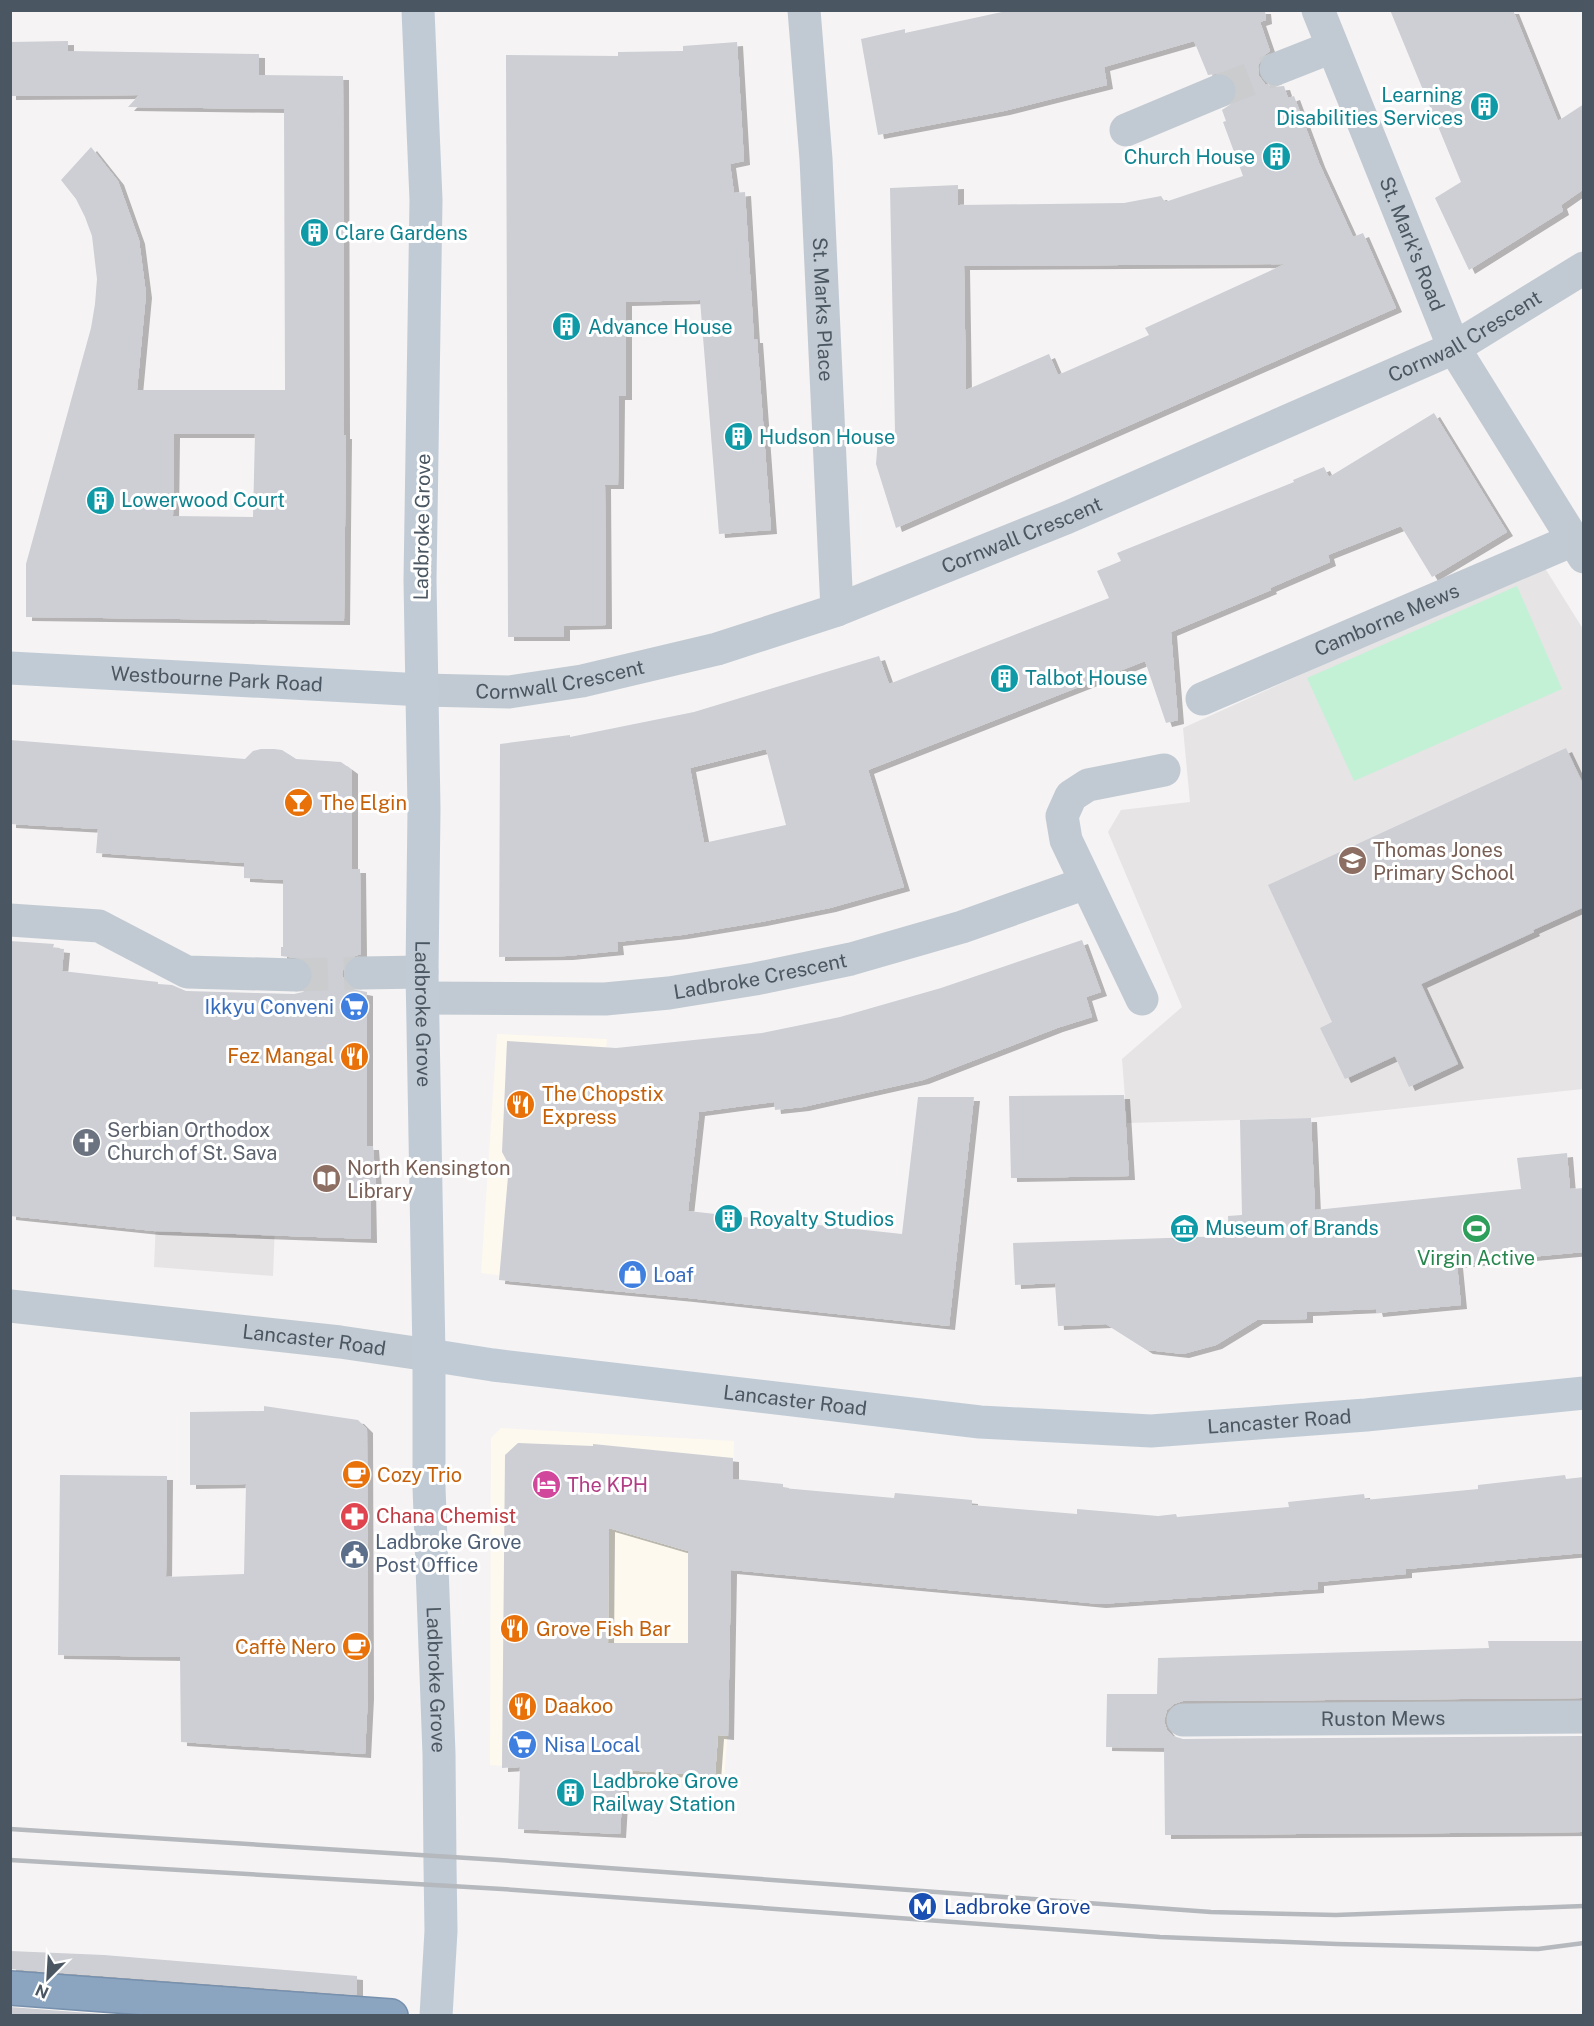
<svg xmlns="http://www.w3.org/2000/svg" width="1594" height="2026" viewBox="0 0 1594 2026" font-family="'Public Sans',sans-serif">
	<style>
		.commercial { fill: #fdf9ef }
		.education { fill: #e6e4e5 }
		.green { fill: #c3f1d5 }
		.building { fill: #cdcfd5; fill-rule: evenodd; filter: url(#shadow) }
		.lines { fill: none; stroke-linecap: round; stroke-linejoin: round }
		.street-tunnel { stroke: #caccce; stroke-width: 33; stroke-dasharray: 33 16; stroke-linecap: butt }
		.highway-casing { stroke: #7690ad; stroke-width: 36 }
		.street { stroke: #c1cad2; stroke-width: 33 }
		.secondary { stroke: #c1cbd6; stroke-width: 33 }
		.highway { stroke: #8ba5c1; stroke-width: 33 }
		.rail { stroke: #b5b8bd; stroke-width: 4.5 }
		.labels { text-anchor: middle; dominant-baseline: central; stroke-width: 6; stroke-linejoin: round; paint-order: stroke }
		.culture-label { font-size: 20px; fill: #0d838f; stroke: #fff; text-anchor: start }
		.street-label { font-size: 20px; fill: #4a5661; stroke: #fff }
		.food-label { font-size: 20px; fill: #c56008; stroke: #fff; text-anchor: start }
		.education-label { font-size: 20px; fill: #785e54; stroke: #fff; text-anchor: start }
		.shop-label { font-size: 20px; fill: #366cbe; stroke: #fff; text-anchor: start }
		.worship-label { font-size: 20px; fill: #5b616d; stroke: #fff; text-anchor: start }
		.leisure-label { font-size: 20px; fill: #27864d; stroke: #fff }
		.hotel-label { font-size: 20px; fill: #b23c85; stroke: #fff; text-anchor: start }
		.health-label { font-size: 20px; fill: #be3a42; stroke: #fff; text-anchor: start }
		.service-label { font-size: 20px; fill: #4e5e75; stroke: #fff; text-anchor: start }
		.transit-label { font-size: 20px; fill: #164399; stroke: #fff; text-anchor: start }
	</style>
	<defs>
		<filter id="shadow"><feDropShadow dx="6" dy="4" stdDeviation="0" flood-color="#0004"/></filter>
	</defs>
	<rect width="100%" height="100%" fill="#f5f3f3"/>
	<g class="commercial">
		<polygon points="497,1034 607,1039 586,1287 481,1273"/>
		<polygon points="501,1428 734,1441 728,1729 724,1782 490,1765 491,1438"/>
	</g>
	<g class="education">
		<polygon points="1543,565 1583,629 1583,1089 1311,1118 1127,1123 1122,1059 1182,1007 1108,832 1121,810 1190,802 1183,728"/>
		<polygon points="161,1107 277,1172 273,1276 154,1267"/>
	</g>
	<polygon class="green" points="1517,586 1562,689 1354,781 1307,678"/>
	<g class="building">
		<path d="M1011 10H1265L1266 20 1260 22 1270 51 1262 57 1258 66 1259 76 1265 84 1273 87 1284 86 1288 98 1294 96 1319 163 1353 237 1363 233 1396 308 896 528 876 464 878 438 895 432 890 188 958 185V205L1124 203 1161 196 1165 202 1243 176 1223 122 1226 121 1222 110 1234 102 1238 93 1236 84 1231 76 1222 73 1208 75 1194 41 1104 67 1107 85 1004 111 878 135 861 39 905 29V33ZM1285 264 1145 328 1149 335 1058 375 1049 354 966 390 964 266Z"/>
		<polygon points="1390,10 1513,10 1558,121 1584,104 1584,189 1561,205 1563,211 1469,270 1435,198 1461,182"/>
		<path d="M68 41V51L259 54V75L343 76 344 435H346L344 621 26 617V564L91 328 95 304 97 279 92 236 85 217 76 199 61 180 91 147 118 181 139 240 146 294 137 390H285L284 109 128 107 139 95 10 96V42ZM174 434H255L253 517 173 516Z"/>
		<polygon points="737,42 744,161 730,164 734,193 745,192 754,339 757,339 771,530 719,534 700,300 626,302 626,396 619,396 618,485 605,485 606,625 564,626 564,637 508,637 506,55 618,56 618,52 683,51 683,46"/>
		<path d="M1434 413 1507 532 1432 577 1401 526 1328 555 1330 562 1270 588 1271 590 1171 632 1178 720 1166 723 1145 661 868 770 904 887 830 908 761 922 682 935 617 942 618 951 567 956 499 957 500 744 570 735V737L694 712 879 656 889 684 1109 598 1097 571 1121 561 1117 553 1294 482 1293 480 1324 467 1329 477ZM766 749 786 825 704 843 690 768Z"/>
		<polygon points="10,740 245,759 253,751 261,749 274,749 282,750 296,759 341,762 352,770 352,869 360,869 361,954 352,957 345,963 342,974 345,983 351,989 367,992 367,1146 373,1146 376,1186 370,1186 371,1239 154,1231 10,1216 10,941 54,944 53,948 64,949 62,971 158,982 158,984 172,985 186,991 294,994 303,992 311,985 314,975 311,966 304,959 281,956 281,947 283,947 283,880 244,878 244,863 96,853 98,829 10,824"/>
		<polygon points="1566,748 1584,786 1584,907 1533,930 1534,932 1421,984 1458,1064 1409,1087 1395,1056 1345,1079 1320,1028 1332,1022 1268,885"/>
		<polygon points="1082,940 1101,992 1086,997 1092,1017 1057,1028 923,1080 803,1107 775,1110 774,1102 699,1112 688,1211 902,1234 918,1097 974,1097 949,1326 688,1298 499,1280 509,1165 502,1152 507,1041 616,1048 762,1033 840,1017 941,988"/>
		<polygon points="1124,1095 1129,1176 1011,1178 1009,1096"/>
		<polygon points="1311,1118 1315,1210 1521,1189 1517,1158 1567,1153 1570,1189 1584,1188 1584,1252 1457,1264 1461,1305 1377,1313 1376,1309 1307,1312 1307,1319 1257,1320 1216,1345 1183,1354 1147,1350 1106,1324 1058,1326 1055,1283 1015,1285 1013,1243 1229,1236 1228,1216 1242,1215 1240,1120"/>
		<polygon points="264,1406 358,1420 367,1429 368,1695 365,1754 181,1742 180,1657 58,1655 60,1475 167,1476 166,1577 244,1574 246,1484 190,1485 190,1412 264,1411"/>
		<path d="M518 1443 593 1446V1444L733 1458V1479L783 1484V1488L894 1498 895 1493 972 1500V1505L1077 1514V1509L1158 1516 1176 1514 1177 1517 1289 1507 1288 1502 1364 1494 1365 1500 1478 1489V1485L1565 1475 1566 1479 1584 1477V1553L1406 1569V1574L1318 1582V1589L1100 1604 731 1570 728 1736 718 1735 715 1776 624 1770 620 1834 518 1829 520 1767 502 1768 505 1455ZM609 1528 688 1551V1643H608Z"/>
		<polygon points="1488,1641 1584,1641 1584,1698 1183,1701 1174,1704 1167,1710 1164,1721 1167,1730 1173,1736 1183,1739 1584,1736 1584,1832 1165,1835 1164,1748 1106,1747 1107,1694 1157,1694 1158,1658 1489,1648"/>
		<polygon points="10,1951 104,1955 357,1976 357,1995 10,1969"/>
		<polygon points="10,2007 128,2016 10,2016"/>
	</g>
	<g class="lines">
		<g class="street-tunnel">
			<polyline points="1219,91 1276,69"/>
			<polyline points="295,975 361,973"/>
		</g>
		<defs>
			<polyline id="highway" points="10,1988 391,2016"/>
		</defs>
		<use href="#highway" class="highway-casing"/>
		<g class="street">
			<path id="s1" d="M804 10 816 159 837 610"/>
			<path id="s2" d="M1318 10 1454 348 1584 557"/>
			<polyline points="1276,69 1332,47"/>
			<polyline points="1126,130 1219,91"/>
			<path id="s3" d="M423 690 509 692 582 681 717 649 837 610 1066 518 1454 348 1584 268"/>
			<path id="s4" d="M1202 699 1573 540"/>
			<polyline points="10,920 99,926 187,972 295,975"/>
			<polyline points="361,973 422,972"/>
			<path id="s5" d="M423 998 605 999 669 993 755 979 851 959 962 927 1086 883"/>
			<polyline points="1142,999 1066,840 1062,816 1071,796 1088,785 1164,770"/>
			<path id="s6" d="M10 1306 340 1342 429 1355"/>
			<path id="s7" d="M1183 1720 1584 1717"/>
		</g>
		<g class="secondary">
			<path id="s8" d="M418 10 426 200 420 580 424 809 422 972 429 1355V1487L439 1754 440 1865 441 1931 436 2016"/>
			<path id="s9" d="M10 668 423 690"/>
			<path id="s10" d="M429 1355 493 1365 980 1422 1151 1431 1366 1415 1584 1393"/>
		</g>
		<use href="#highway" class="highway"/>
		<g class="rail">
			<polyline points="10,1829 499,1860 1211,1912 1336,1915 1584,1906"/>
			<polyline points="10,1860 502,1889 1160,1937 1337,1944 1538,1949 1584,1943"/>
		</g>
	</g>
	<defs>
		<symbol id="building-disc" viewBox="-11 -11 22 22"><circle r="9.5" fill="#0f9aa8" stroke="#fff"/><path d="M-4-6H4V6H1V3H-1V6H-4ZM-2.5-4.3h1.7v1.8h-1.7ZM.8-4.3h1.7v1.8H.8ZM-2.5-1h1.7V.8h-1.7ZM.8-1h1.7V.8H.8Z" fill="#fff"/></symbol>
		<symbol id="bar-disc" viewBox="-11 -11 22 22"><circle r="9.5" fill="#e8710a" stroke="#fff"/><path d="M-6-5H6L.8 .8V4.5H3.5V6h-7V4.5H-.8V.8Z" fill="#fff"/></symbol>
		<symbol id="school-disc" viewBox="-11 -11 22 22"><circle r="9.5" fill="#8d6e63" stroke="#fff"/><path d="M0-5L7-2L0 1L-7-2ZM-4 1L0 2.5L4 1V4Q0 6-4 4Z" fill="#fff"/></symbol>
		<symbol id="supermarket-disc" viewBox="-11 -11 22 22"><circle r="9.5" fill="#3f7fe0" stroke="#fff"/><path d="M-6-5.5h2.5l.6 2H6L4.5 2H-2.5L-4.4-4H-6ZM-1.5 3.2a1.3 1.3 0 1 0 .1 0ZM3 3.2a1.3 1.3 0 1 0 .1 0Z" fill="#fff"/></symbol>
		<symbol id="restaurant-disc" viewBox="-11 -11 22 22"><circle r="9.5" fill="#e8710a" stroke="#fff"/><path d="M-5-6h1v4h1v-4h1v4h1v-4h1v5L-1.5 .5V6h-2V.5L-5-1ZM5-6V6H3V1.5H1.5Q1.5-4 5-6Z" fill="#fff"/></symbol>
		<symbol id="church-disc" viewBox="-11 -11 22 22"><circle r="9.5" fill="#6b7280" stroke="#fff"/><path d="M-1.2-6h2.4v3.5h3.3v2.4h-3.3V6h-2.4V-.1h-3.3v-2.4h3.3Z" fill="#fff"/></symbol>
		<symbol id="library-disc" viewBox="-11 -11 22 22"><circle r="9.5" fill="#8d6e63" stroke="#fff"/><path d="M-6-4Q-3-5.5-.7-3.5V5Q-3 3-6 4ZM6-4Q3-5.5 .7-3.5V5Q3 3 6 4Z" fill="#fff"/></symbol>
		<symbol id="museum-disc" viewBox="-11 -11 22 22"><circle r="9.5" fill="#0f9aa8" stroke="#fff"/><path d="M0-6L6-3V-2H-6V-3ZM-5-1h2V3h-2ZM-1-1h2V3h-2ZM3-1h2V3H3ZM-6 4H6V6H-6Z" fill="#fff"/></symbol>
		<symbol id="stadium-disc" viewBox="-11 -11 22 22"><circle r="9.5" fill="#2e9e5b" stroke="#fff"/><path d="M0-5a6.5 5 0 1 0 0 10a6.5 5 0 1 0 0-10ZM-3.5-1.8h7v3.6h-7Z" fill="#fff"/></symbol>
		<symbol id="shop-disc" viewBox="-11 -11 22 22"><circle r="9.5" fill="#3f7fe0" stroke="#fff"/><path d="M-5-2.5h2.3a2.7 3.5 0 0 1 5.4 0H5L5.5 6h-11ZM-1.5-2.5h3a1.5 2.3 0 0 0-3 0Z" fill="#fff"/></symbol>
		<symbol id="cafe-disc" viewBox="-11 -11 22 22"><circle r="9.5" fill="#e8710a" stroke="#fff"/><path d="M-5.5-4.5H6V0H3Q3 3.5 0 3.5H-2.5Q-5.5 3.5-5.5 0ZM3-3.2v2h1.7v-2ZM-6 4.5H4V6H-6Z" fill="#fff"/></symbol>
		<symbol id="hotel-disc" viewBox="-11 -11 22 22"><circle r="9.5" fill="#d1479c" stroke="#fff"/><path d="M-6-4.5h1.5V1H6V5H4.5V3h-9V5H-6ZM-4 0a1.8 1.8 0 1 1 3.6 0ZM.5 0V-2.5h3Q6-2.5 6 0Z" fill="#fff"/></symbol>
		<symbol id="pharmacy-disc" viewBox="-11 -11 22 22"><circle r="9.5" fill="#e0444e" stroke="#fff"/><path d="M-2-6h4v4h4v4h-4v4h-4v-4h-4v-4h4Z" fill="#fff"/></symbol>
		<symbol id="civic-disc" viewBox="-11 -11 22 22"><circle r="9.5" fill="#5c6f8a" stroke="#fff"/><path d="M-.6-6.5H3V-4.5H.6V-3L4-1V1h2V6H-6V1h2V-1L-.6-3ZM-1.2 2.5V6h2.4V2.5Z" fill="#fff"/></symbol>
		<symbol id="metro-disc" viewBox="-11 -11 22 22"><circle r="9.5" fill="#1a4fb4" stroke="#fff"/><path d="M-5.5 5V-5H-3L0 0L3-5H5.5V5H3V-.5L0 4L-3-.5V5Z" fill="#fff"/></symbol>
	</defs>
	<g fill-rule="evenodd">
		<use href="#building-disc" x="1468" y="90" width="33" height="33"/>
		<use href="#building-disc" x="1260" y="140" width="33" height="33"/>
		<use href="#building-disc" x="298" y="216" width="33" height="33"/>
		<use href="#building-disc" x="550" y="310" width="33" height="33"/>
		<use href="#building-disc" x="722" y="420" width="33" height="33"/>
		<use href="#building-disc" x="84" y="484" width="33" height="33"/>
		<use href="#building-disc" x="988" y="662" width="33" height="33"/>
		<use href="#bar-disc" x="282" y="786" width="33" height="33"/>
		<use href="#school-disc" x="1336" y="844" width="33" height="33"/>
		<use href="#supermarket-disc" x="338" y="990" width="33" height="33"/>
		<use href="#restaurant-disc" x="338" y="1040" width="33" height="33"/>
		<use href="#restaurant-disc" x="504" y="1088" width="33" height="33"/>
		<use href="#church-disc" x="70" y="1126" width="33" height="33"/>
		<use href="#library-disc" x="310" y="1162" width="33" height="33"/>
		<use href="#building-disc" x="712" y="1202" width="33" height="33"/>
		<use href="#museum-disc" x="1168" y="1212" width="33" height="33"/>
		<use href="#stadium-disc" x="1460" y="1212" width="33" height="33"/>
		<use href="#shop-disc" x="616" y="1258" width="33" height="33"/>
		<use href="#cafe-disc" x="340" y="1458" width="33" height="33"/>
		<use href="#hotel-disc" x="530" y="1468" width="33" height="33"/>
		<use href="#pharmacy-disc" x="338" y="1500" width="33" height="33"/>
		<use href="#civic-disc" x="338" y="1538" width="33" height="33"/>
		<use href="#restaurant-disc" x="498" y="1612" width="33" height="33"/>
		<use href="#cafe-disc" x="340" y="1630" width="33" height="33"/>
		<use href="#restaurant-disc" x="506" y="1690" width="33" height="33"/>
		<use href="#supermarket-disc" x="506" y="1728" width="33" height="33"/>
		<use href="#building-disc" x="554" y="1776" width="33" height="33"/>
		<use href="#metro-disc" x="906" y="1890" width="33" height="33"/>
	</g>
	<g class="labels">
		<g class="culture-label">
			<text x="1463" y="95" text-anchor="end">Learning<tspan x="1463" dy="23">Disabilities Services</tspan></text>
			<text x="1255" y="157" text-anchor="end">Church House</text>
			<text x="335" y="233">Clare Gardens</text>
			<text x="588" y="327">Advance House</text>
			<text x="759" y="437">Hudson House</text>
			<text x="121" y="500">Lowerwood Court</text>
			<text x="1025" y="678">Talbot House</text>
			<text x="749" y="1219">Royalty Studios</text>
			<text x="1205" y="1228">Museum of Brands</text>
			<text x="592" y="1781">Ladbroke Grove<tspan x="592" dy="23">Railway Station</tspan></text>
		</g>
		<g class="street-label">
			<text stroke="none"><textPath href="#s2" startOffset="252">St. Mark's Road</textPath></text>
			<text stroke="none"><textPath href="#s1" startOffset="300">St. Marks Place</textPath></text>
			<text stroke="none"><textPath href="#s3" startOffset="1110">Cornwall Crescent</textPath></text>
			<text transform="translate(422 527) rotate(-89)">Ladbroke Grove</text>
			<text stroke="none"><textPath href="#s3" startOffset="624">Cornwall Crescent</textPath></text>
			<text stroke="none"><textPath href="#s4" startOffset="201">Camborne Mews</textPath></text>
			<text stroke="none"><textPath href="#s3" startOffset="138">Cornwall Crescent</textPath></text>
			<text stroke="none"><textPath href="#s9" startOffset="207">Westbourne Park Road</textPath></text>
			<text stroke="none"><textPath href="#s5" startOffset="339">Ladbroke Crescent</textPath></text>
			<text stroke="none"><textPath href="#s8" startOffset="1004">Ladbroke Grove</textPath></text>
			<text stroke="none"><textPath href="#s6" startOffset="306">Lancaster Road</textPath></text>
			<text stroke="none"><textPath href="#s10" startOffset="369">Lancaster Road</textPath></text>
			<text stroke="none"><textPath href="#s10" startOffset="855">Lancaster Road</textPath></text>
			<text stroke="none"><textPath href="#s8" startOffset="1670">Ladbroke Grove</textPath></text>
			<text stroke="none"><textPath href="#s7" startOffset="200">Ruston Mews</textPath></text>
		</g>
		<g class="food-label">
			<text x="320" y="803">The Elgin</text>
			<text x="334" y="1056" text-anchor="end">Fez Mangal</text>
			<text x="542" y="1094">The Chopstix<tspan x="542" dy="23">Express</tspan></text>
			<text x="377" y="1475">Cozy Trio</text>
			<text x="536" y="1629">Grove Fish Bar</text>
			<text x="336" y="1647" text-anchor="end">Caffè Nero</text>
			<text x="544" y="1706">Daakoo</text>
		</g>
		<g class="education-label">
			<text x="1373" y="850">Thomas Jones<tspan x="1373" dy="23">Primary School</tspan></text>
			<text x="347" y="1168">North Kensington<tspan x="347" dy="23">Library</tspan></text>
		</g>
		<g class="shop-label">
			<text x="334" y="1007" text-anchor="end">Ikkyu Conveni</text>
			<text x="653" y="1275">Loaf</text>
			<text x="544" y="1745">Nisa Local</text>
		</g>
		<g class="worship-label">
			<text x="107" y="1130">Serbian Orthodox<tspan x="107" dy="23">Church of St. Sava</tspan></text>
		</g>
		<g class="leisure-label">
			<text x="1476" y="1258">Virgin Active</text>
		</g>
		<g class="hotel-label">
			<text x="567" y="1485">The KPH</text>
		</g>
		<g class="health-label">
			<text x="376" y="1516">Chana Chemist</text>
		</g>
		<g class="service-label">
			<text x="375" y="1542">Ladbroke Grove<tspan x="375" dy="23">Post Office</tspan></text>
		</g>
		<g class="transit-label">
			<text x="944" y="1907">Ladbroke Grove</text>
		</g>
	</g>
	<rect width="1594" height="2026" fill="none" stroke="#4a5661" stroke-width="24"/>
	<g transform="translate(48 1978) rotate(204)" stroke="#ffffff" stroke-width="4.5" paint-order="stroke">
	<path d="M0-4.5L10 22L0 15L-10 22Z" fill="#4a5661"/>
	<text y="-9" font-size="16" font-weight="bold" text-anchor="middle" fill="#4a5661">N</text>
	</g>
</svg>
